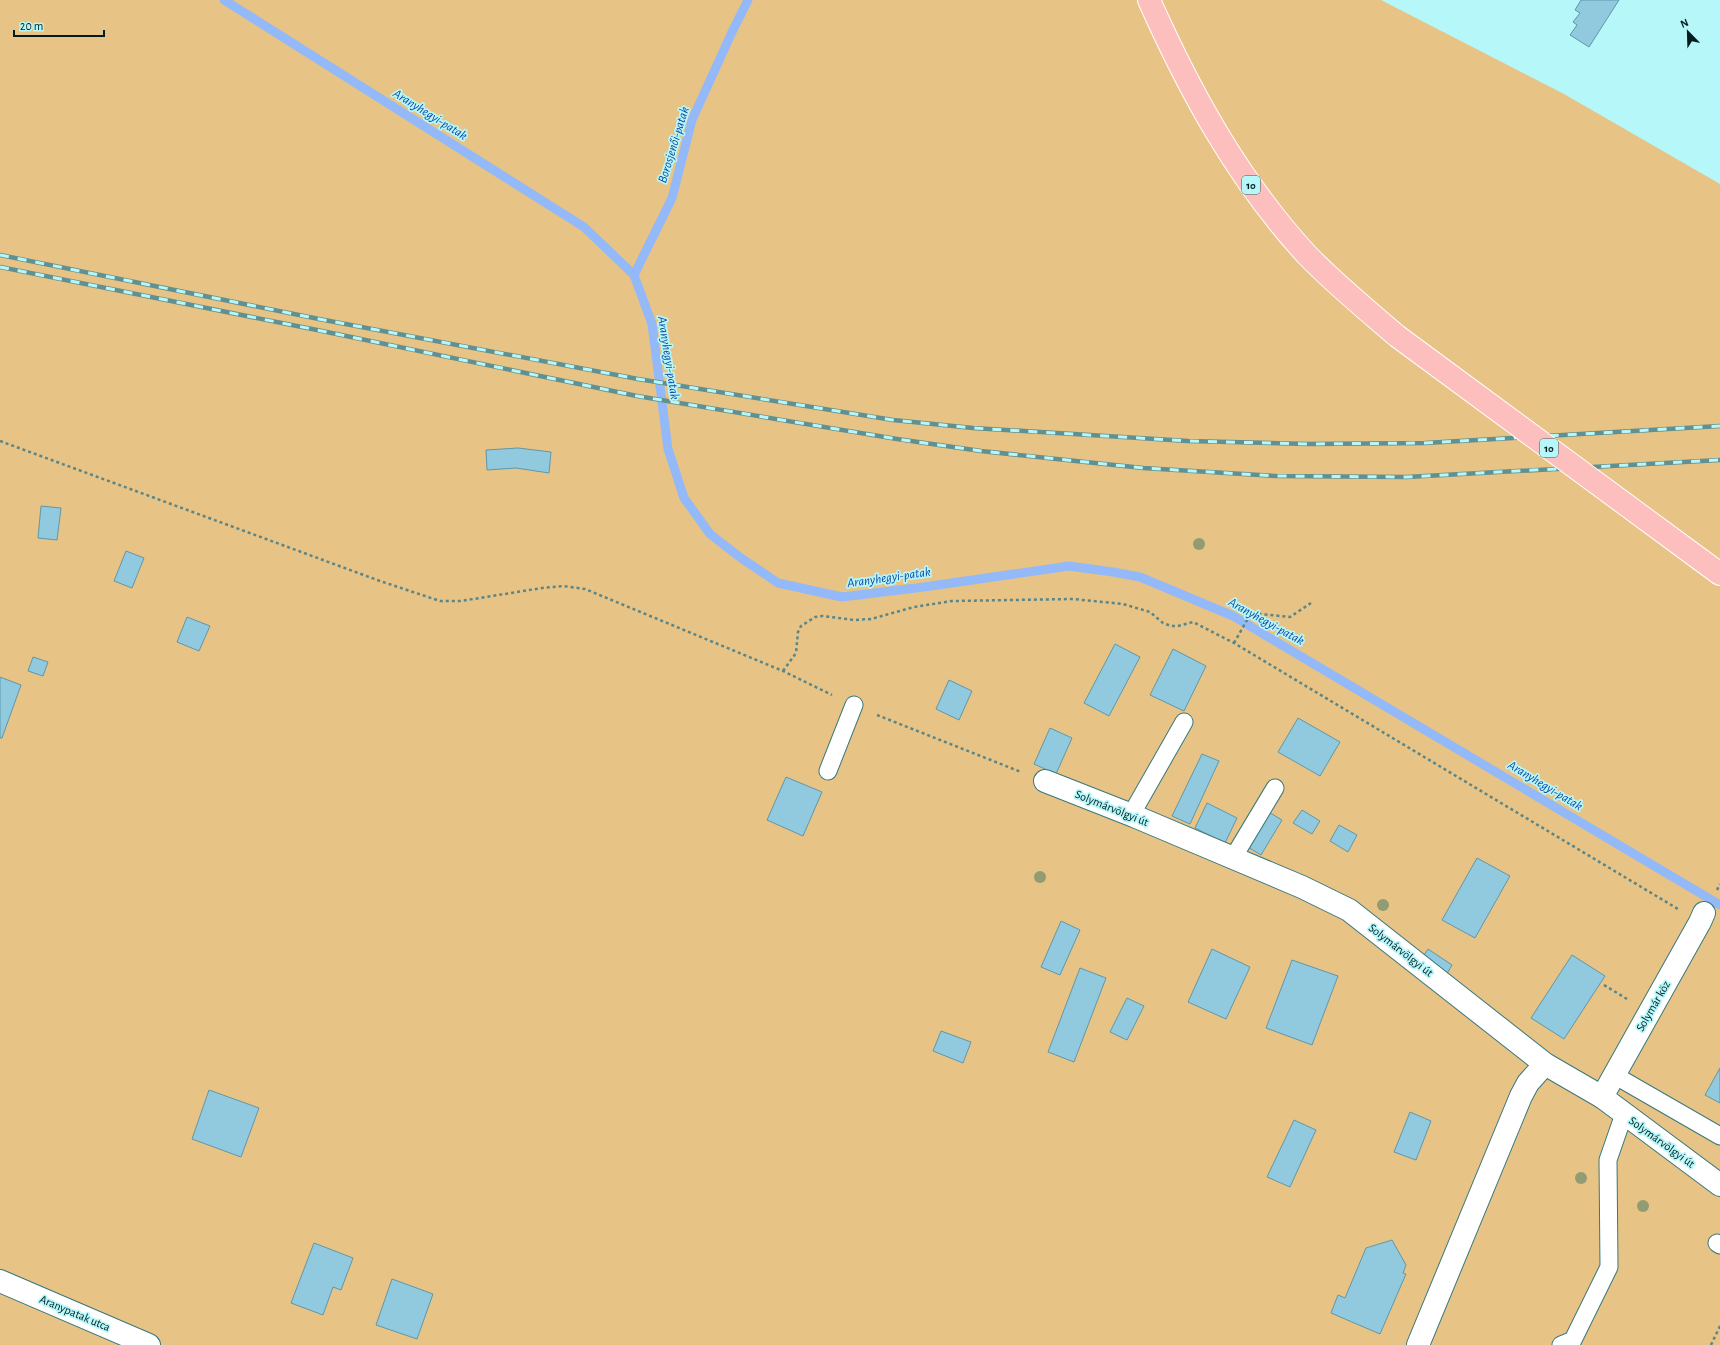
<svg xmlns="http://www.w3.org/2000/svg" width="1720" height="1345" viewBox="0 0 1720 1345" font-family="'Alegreya Sans',sans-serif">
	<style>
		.green { fill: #e7c385 }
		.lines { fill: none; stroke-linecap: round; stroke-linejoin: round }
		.stream { stroke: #93b9f9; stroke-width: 9 }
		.building { fill: #91cade; stroke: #5f97a9 }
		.lane-casing { stroke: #39787c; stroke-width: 19 }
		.street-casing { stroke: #39787c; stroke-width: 24 }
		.primary-casing { stroke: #fff; stroke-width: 24 }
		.path { stroke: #598688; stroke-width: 2.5; stroke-dasharray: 3 3; stroke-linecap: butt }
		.lane { stroke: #fff; stroke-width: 17 }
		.street { stroke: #fff; stroke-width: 22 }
		.primary { stroke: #fdbebe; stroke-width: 22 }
		.rail-casing { stroke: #619092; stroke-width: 4.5 }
		.rail { stroke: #b6f7fa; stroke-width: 3; stroke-dasharray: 9; stroke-linecap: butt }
		.primary-bridge-casing { stroke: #fff; stroke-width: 24; stroke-linecap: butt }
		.primary-bridge { stroke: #fdbebe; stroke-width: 22 }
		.tree { fill: #919c72 }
		.labels { text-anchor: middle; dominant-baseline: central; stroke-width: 3.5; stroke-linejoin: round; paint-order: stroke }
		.shield { fill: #b6f7fa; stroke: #395e61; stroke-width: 1 }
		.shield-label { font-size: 11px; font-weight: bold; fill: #031d1f }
		.street-label { font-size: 12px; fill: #031d1f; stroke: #b6f7fa }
		.water-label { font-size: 13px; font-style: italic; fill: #1349a2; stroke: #b6f7fa }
	</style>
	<rect width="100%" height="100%" fill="#b6f7fa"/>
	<polygon class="green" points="0,0 1381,0 1564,94 1720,184 1720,1345 0,1345"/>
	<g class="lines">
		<g class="stream">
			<polyline points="224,0 584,227 634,275 652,324 668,449 684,498 710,534 741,558 778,583 842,597 924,587 1069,566 1113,572 1140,577 1233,616 1720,905"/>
			<polyline points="634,275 672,198 692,120 732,32 748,0"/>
		</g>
	</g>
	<g class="building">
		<polygon points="1581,0 1619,0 1589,47 1570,35 1577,25 1573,22 1580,13 1575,10"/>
		<polygon points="518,448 551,452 549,473 516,468 487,470 486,450"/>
		<polygon points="41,506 61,508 57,540 38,538"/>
		<polygon points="126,551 144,558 132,588 114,581"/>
		<polygon points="187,617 210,626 199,651 177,642"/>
		<polygon points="1115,644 1140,657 1109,716 1084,703"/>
		<polygon points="1173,649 1206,666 1184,711 1150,695"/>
		<polygon points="33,657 48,662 43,676 28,671"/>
		<polygon points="0,677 21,685 2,738 0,738"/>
		<polygon points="949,680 972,691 959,720 936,709"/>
		<polygon points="1298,718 1340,742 1320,776 1278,752"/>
		<polygon points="1050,728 1072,738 1056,774 1034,764"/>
		<polygon points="1202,754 1219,761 1190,824 1172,816"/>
		<polygon points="786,777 822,792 803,836 767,820"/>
		<polygon points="1207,803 1237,818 1225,843 1195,828"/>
		<polygon points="1302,810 1320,821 1312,834 1293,823"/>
		<polygon points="1267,811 1282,820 1261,855 1246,846"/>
		<polygon points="1339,825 1357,835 1348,852 1330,841"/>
		<polygon points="1477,858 1510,876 1475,938 1442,920"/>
		<polygon points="1061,921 1080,930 1060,975 1041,967"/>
		<polygon points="1212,949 1250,967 1226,1019 1188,1002"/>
		<polygon points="1428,949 1452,965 1445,977 1420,961"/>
		<polygon points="1572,955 1605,976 1564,1039 1531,1018"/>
		<polygon points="1292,960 1338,976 1312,1045 1266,1028"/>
		<polygon points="1080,968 1106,978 1074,1062 1048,1052"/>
		<polygon points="1127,998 1144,1006 1127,1040 1110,1032"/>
		<polygon points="941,1031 971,1042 963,1063 933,1051"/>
		<polygon points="1720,1068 1720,1103 1705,1095"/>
		<polygon points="209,1090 259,1108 241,1157 192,1139"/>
		<polygon points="1410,1112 1431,1121 1416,1160 1394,1152"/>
		<polygon points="1294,1120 1316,1130 1290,1187 1267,1177"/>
		<polygon points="1392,1240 1406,1265 1403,1273 1406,1274 1380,1334 1331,1313 1338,1295 1345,1298 1366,1248"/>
		<polygon points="314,1243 353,1258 341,1290 333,1287 323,1315 291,1303"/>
		<polygon points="392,1279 433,1294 417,1339 376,1325"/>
	</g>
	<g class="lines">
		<defs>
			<g id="lane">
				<polyline points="828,771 854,705"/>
				<polyline points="1131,815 1184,722"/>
				<polyline points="1233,858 1275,788"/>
				<polyline points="1614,1075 1720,1136"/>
				<polyline points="1717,1243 1720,1245"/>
				<polyline points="1561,1345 1573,1340 1609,1267 1608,1160 1624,1114"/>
			</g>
			<g id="street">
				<polyline points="1045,781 1134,816 1302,887 1349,910 1545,1064 1602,1097 1720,1185"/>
				<polyline points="1602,1097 1700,922 1704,913"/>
				<polyline points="0,1281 149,1345"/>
				<polyline points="1418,1345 1521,1096 1528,1083 1545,1064"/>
			</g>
			<g id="primary">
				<path d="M1149 0C1190 92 1238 180 1307 255 1335 284 1367 310 1397 336"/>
				<polyline points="1701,560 1720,574"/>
			</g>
		</defs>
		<use href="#lane" class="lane-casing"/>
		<use href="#street" class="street-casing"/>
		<use href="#primary" class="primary-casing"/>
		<g class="path">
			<polyline points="0,441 380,581 440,601 461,601 542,588 563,586 585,589 783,671 832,695"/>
			<polyline points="1234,643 1251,613 1290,617 1311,603"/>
			<polyline points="783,671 796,653 798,632 801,626 815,617 823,616 854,620 871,619 914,607 952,601 1073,599 1123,604 1150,612 1163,623 1171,626 1178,626 1193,622 1234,643 1678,909"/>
			<polyline points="877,715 1021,772"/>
			<polyline points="1717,890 1720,884"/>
			<polyline points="1604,985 1627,999"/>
			<polyline points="1711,1345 1720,1326"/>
		</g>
		<use href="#lane" class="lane"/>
		<use href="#street" class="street"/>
		<use href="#primary" class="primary"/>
		<defs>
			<g id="rail">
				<polyline points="0,255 319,319 638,379 893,420 973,428 1188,441 1308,444 1425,443 1720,426"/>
				<polyline points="0,267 317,330 637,396 897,439 981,451 1143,468 1276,476 1407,477 1720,460"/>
			</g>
		</defs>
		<use href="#rail" class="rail-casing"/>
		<use href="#rail" class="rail"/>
		<defs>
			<polyline id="primary-bridge" points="1397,336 1701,560"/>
		</defs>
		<use href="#primary-bridge" class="primary-bridge-casing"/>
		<use href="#primary-bridge" class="primary-bridge"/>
	</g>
	<g class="tree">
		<circle cx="1199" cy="544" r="6"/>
		<circle cx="1040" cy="877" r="6"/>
		<circle cx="1383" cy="905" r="6"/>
		<circle cx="1581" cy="1178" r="6"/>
		<circle cx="1643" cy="1206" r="6"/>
	</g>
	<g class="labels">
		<g class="shield">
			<rect x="1242" y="176" width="18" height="18" rx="3"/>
			<rect x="1540" y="439" width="18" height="18" rx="3"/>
		</g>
		<g class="shield-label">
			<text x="1251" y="185">10</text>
			<text x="1549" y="448">10</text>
		</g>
		<g class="street-label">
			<text transform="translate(1112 808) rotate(22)">Solymárvölgyi út</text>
			<text transform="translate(1401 950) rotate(38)">Solymárvölgyi út</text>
			<text transform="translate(1653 1006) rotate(-60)">Solymár köz</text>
			<text transform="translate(1662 1142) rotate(36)">Solymárvölgyi út</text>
			<text transform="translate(75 1313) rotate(23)">Aranypatak utca</text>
		</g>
		<g class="water-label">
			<text transform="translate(430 115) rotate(32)">Aranyhegyi-patak</text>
			<text transform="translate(674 145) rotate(-73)">Borosjenői-patak</text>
			<text transform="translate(668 358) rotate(81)">Aranyhegyi-patak</text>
			<text transform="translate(889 578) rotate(-8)">Aranyhegyi-patak</text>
			<text transform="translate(1266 622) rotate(29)">Aranyhegyi-patak</text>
			<text transform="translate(1545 786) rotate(31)">Aranyhegyi-patak</text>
		</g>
	</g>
	<g transform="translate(1688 32) rotate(337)" stroke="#b6f7fa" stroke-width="3" paint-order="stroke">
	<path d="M0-3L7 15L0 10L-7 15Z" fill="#031d1f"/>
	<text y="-6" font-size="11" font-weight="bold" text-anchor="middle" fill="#031d1f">N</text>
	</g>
	<path d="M14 30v6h90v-6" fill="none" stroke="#031d1f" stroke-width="2"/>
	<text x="20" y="30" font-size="12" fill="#031d1f" stroke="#b6f7fa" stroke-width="3" paint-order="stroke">20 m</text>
</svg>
